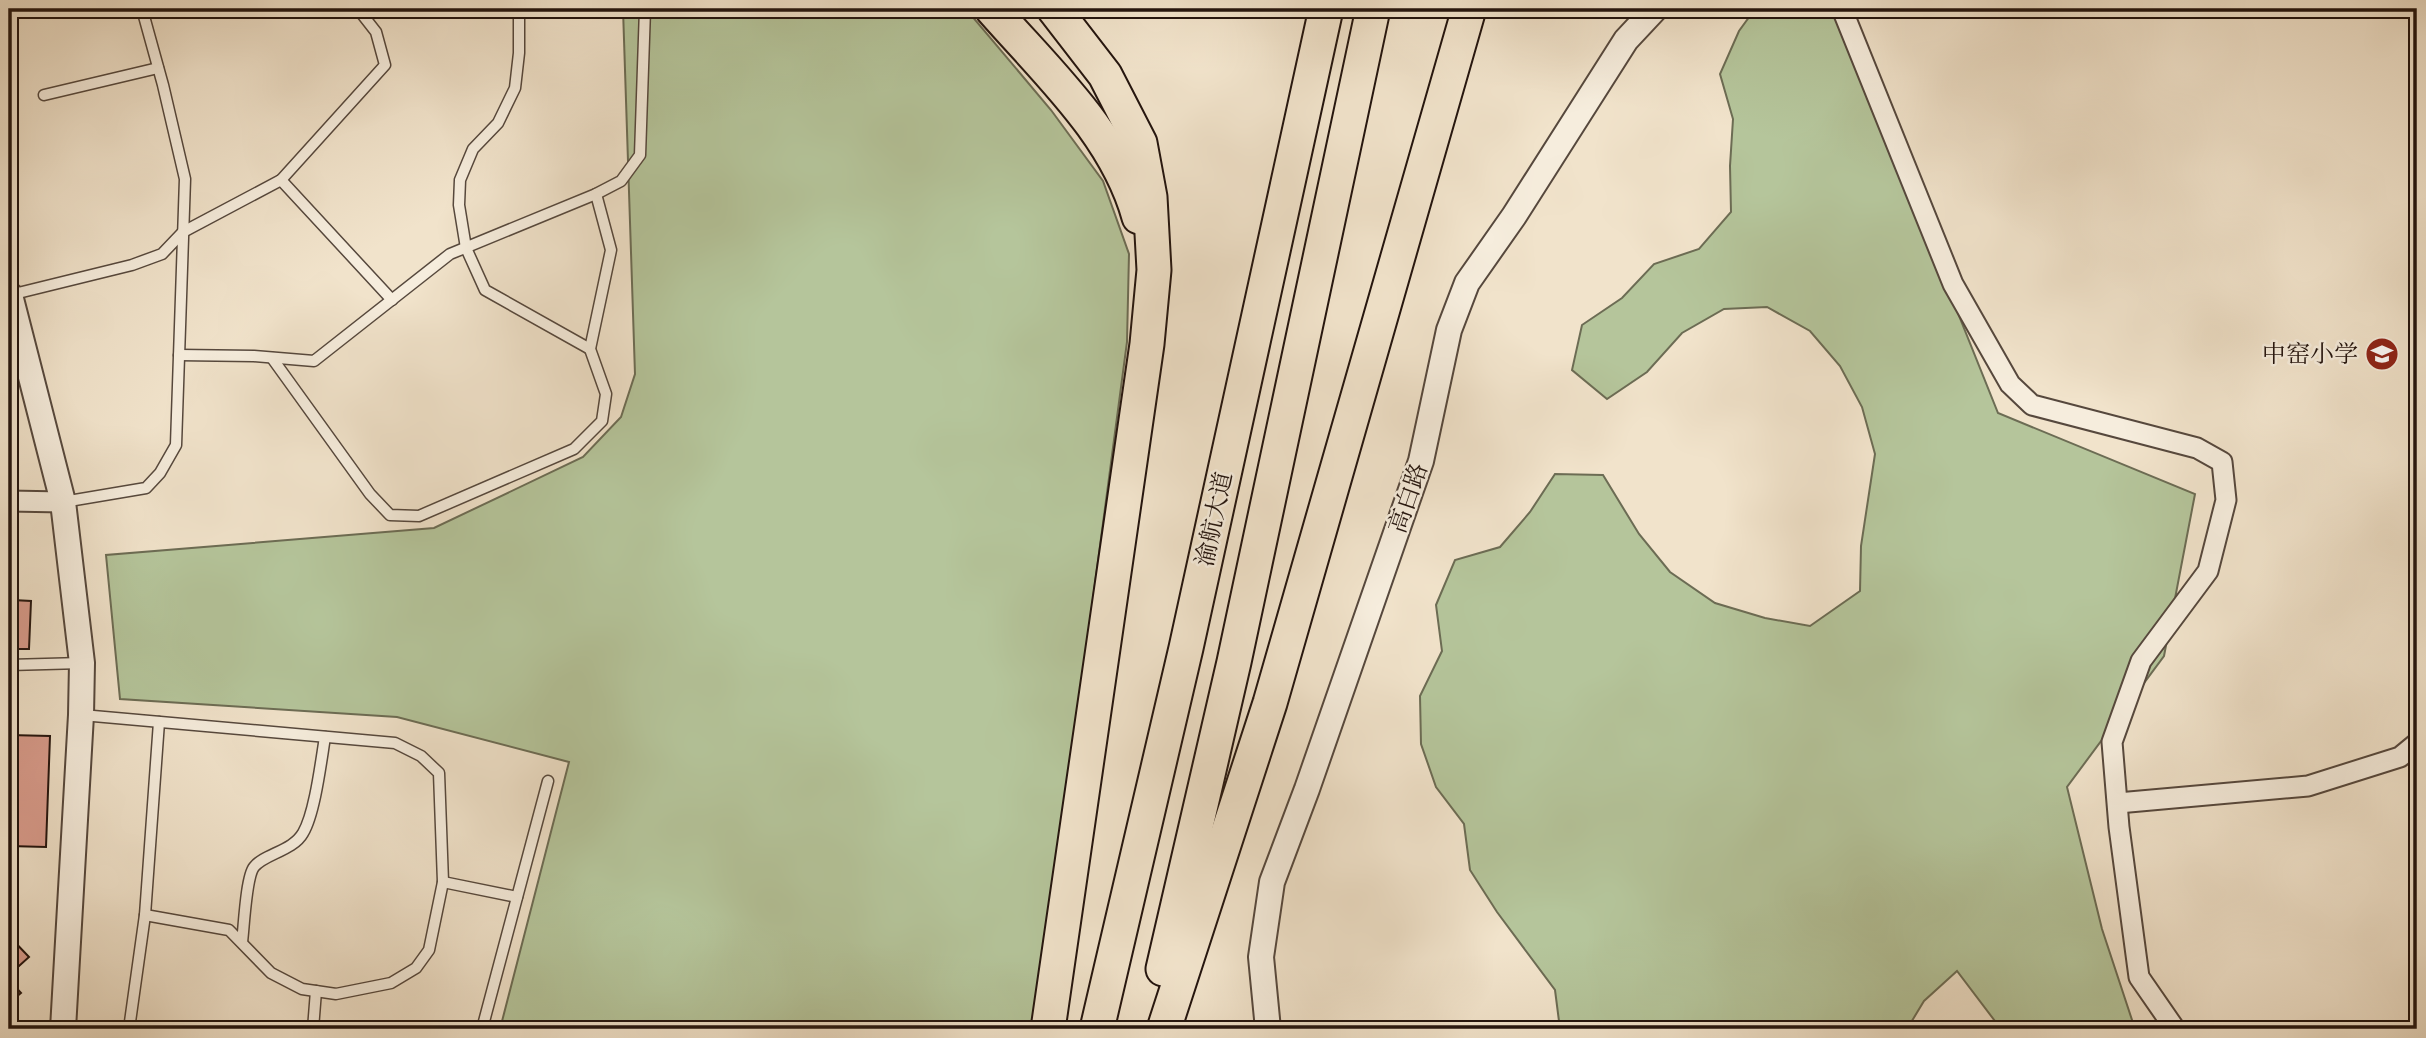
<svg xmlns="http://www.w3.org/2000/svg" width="2426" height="1038" viewBox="0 0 2426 1038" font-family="'IM FELL Great Primer','Noto Serif SC',serif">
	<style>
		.green { fill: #b5c59b; stroke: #6c6c54; stroke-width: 2 }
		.building { fill: #da9d8e; stroke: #23140e; stroke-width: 2 }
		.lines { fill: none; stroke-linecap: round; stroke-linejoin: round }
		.service-casing { stroke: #56483d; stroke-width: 13 }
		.minor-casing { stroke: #56483d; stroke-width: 23 }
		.tertiary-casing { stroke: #56483d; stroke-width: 28 }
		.trunk-casing { stroke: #23140e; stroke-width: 37 }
		.service { stroke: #f6eddd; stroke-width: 10 }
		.minor { stroke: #f6eddd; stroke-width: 19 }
		.tertiary { stroke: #f6eddd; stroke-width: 24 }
		.trunk { stroke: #f1e3cb; stroke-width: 33 }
		.labels { text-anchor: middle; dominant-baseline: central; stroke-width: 5; stroke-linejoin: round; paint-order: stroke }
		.poi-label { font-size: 24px; fill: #23140e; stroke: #f6eddd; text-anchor: end }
		.street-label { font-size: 24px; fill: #23140e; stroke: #f6eddd }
	</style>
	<rect width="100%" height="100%" fill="#f1e3cb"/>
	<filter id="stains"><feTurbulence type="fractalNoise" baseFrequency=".00286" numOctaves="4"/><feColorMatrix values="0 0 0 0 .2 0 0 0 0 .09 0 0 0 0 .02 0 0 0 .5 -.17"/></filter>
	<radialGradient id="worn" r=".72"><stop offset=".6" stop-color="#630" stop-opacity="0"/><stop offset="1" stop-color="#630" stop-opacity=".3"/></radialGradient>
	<g class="green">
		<polygon points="623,9 966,9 1051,110 1103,181 1129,254 1127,342 1036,1029 500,1029 569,762 397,717 120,699 106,555 434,528 583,457 621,417 635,374"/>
		<polygon points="1755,9 1836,9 1998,413 2195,494 2164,656 2067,787 2102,929 2135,1029 2001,1029 1957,971 1924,1001 1907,1029 1560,1029 1555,990 1497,912 1470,870 1464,824 1436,787 1421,744 1420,696 1442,651 1436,605 1455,560 1500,547 1530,512 1555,474 1603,475 1639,534 1670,572 1715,603 1765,618 1810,626 1860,591 1861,546 1875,454 1862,407 1840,366 1810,331 1767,307 1724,309 1682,333 1647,372 1607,399 1572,370 1582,325 1622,298 1654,264 1699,249 1731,212 1730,166 1733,119 1720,74 1739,31"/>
	</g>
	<g class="building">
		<polygon points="9,584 13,585 13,600 31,601 29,649 9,649"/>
		<polygon points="9,735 50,736 46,847 9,846"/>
		<polygon points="9,936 29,957 9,975"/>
		<polygon points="9,980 21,993 9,1003"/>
	</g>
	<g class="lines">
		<defs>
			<g id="service">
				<polyline points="516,9 519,17 519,53 515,88 498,123 473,149 460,180 459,205 466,248 485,290 590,349"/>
				<polyline points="44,95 158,68"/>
				<polyline points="281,180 392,300"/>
				<polyline points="10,295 132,265 162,254 183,232 281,180 385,65 376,32 358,9"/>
				<polyline points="179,355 254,356 314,361 450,254 596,194 621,181 640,155 645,9"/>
				<polyline points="272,358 370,494 390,515 419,516 574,449 602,421 606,394 590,349 611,250 596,194"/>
				<polyline points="63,502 146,488 160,473 176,445 185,179 163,85 142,9"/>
				<polyline points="9,665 82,663"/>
				<polyline points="82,715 395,743 421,756 439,773 443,882 429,950 416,968 391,983 336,994 302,989 271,973 229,930 145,915"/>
				<polyline points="443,882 517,897"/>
				<path d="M242 942C244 927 246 877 254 867 264 854 293 851 303 833 315 813 321 761 325 737"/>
				<polyline points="129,1029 145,915 159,722"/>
				<polyline points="313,1029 316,991"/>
				<polyline points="482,1029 548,781"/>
			</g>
			<g id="minor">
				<polyline points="1842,9 1953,284 2010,384 2032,405 2197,448 2222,462 2226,500 2208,571 2141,661 2112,742 2119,827 2139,977 2175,1029"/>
				<polyline points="9,501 63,502"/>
				<polyline points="2118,803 2308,786 2400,757 2417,743"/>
			</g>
			<g id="tertiary">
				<polyline points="10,295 63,502 82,663 81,715 63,1029"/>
				<polyline points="1268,1029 1261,957 1272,882 1307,789 1421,461 1449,330 1467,283 1514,216 1626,40 1655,9"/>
			</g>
			<g id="trunk">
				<path d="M992 9C1047 72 1116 134 1139 217"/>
				<polyline points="1163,969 1234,662 1373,9"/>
				<polyline points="1048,1029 1147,344 1154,270 1150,197 1140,143 1105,75 1054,9"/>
				<polyline points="1097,1029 1186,648 1326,9"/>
				<polyline points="1164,1029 1270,703 1469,9"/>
			</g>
		</defs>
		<use href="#service" class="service-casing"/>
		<use href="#minor" class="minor-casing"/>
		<use href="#tertiary" class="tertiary-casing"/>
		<use href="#trunk" class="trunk-casing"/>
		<use href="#service" class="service"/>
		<use href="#minor" class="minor"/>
		<use href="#tertiary" class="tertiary"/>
		<use href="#trunk" class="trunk"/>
	</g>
	<defs>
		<symbol id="school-disc" viewBox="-11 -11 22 22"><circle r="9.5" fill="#8f2418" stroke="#f6eddd"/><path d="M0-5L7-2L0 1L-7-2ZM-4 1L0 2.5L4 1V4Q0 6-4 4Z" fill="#fff"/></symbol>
	</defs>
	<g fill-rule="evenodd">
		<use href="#school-disc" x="2363" y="335" width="38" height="38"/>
	</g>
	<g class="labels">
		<g class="poi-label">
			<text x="2358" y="354">中窑小学</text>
		</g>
		<g class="street-label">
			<text transform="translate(1408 498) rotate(-71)">高白路</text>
			<text transform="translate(1214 519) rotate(-78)">渝航大道</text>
		</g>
	</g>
	<rect width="2426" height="1038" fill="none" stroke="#f1e3cb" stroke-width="35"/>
	<rect x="10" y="10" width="2405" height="1017" fill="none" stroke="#23140e" stroke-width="3.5"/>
	<rect x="18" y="18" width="2391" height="1003" fill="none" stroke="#23140e" stroke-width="2"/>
	<rect width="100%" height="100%" filter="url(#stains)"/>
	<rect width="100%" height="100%" fill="url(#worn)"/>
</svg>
